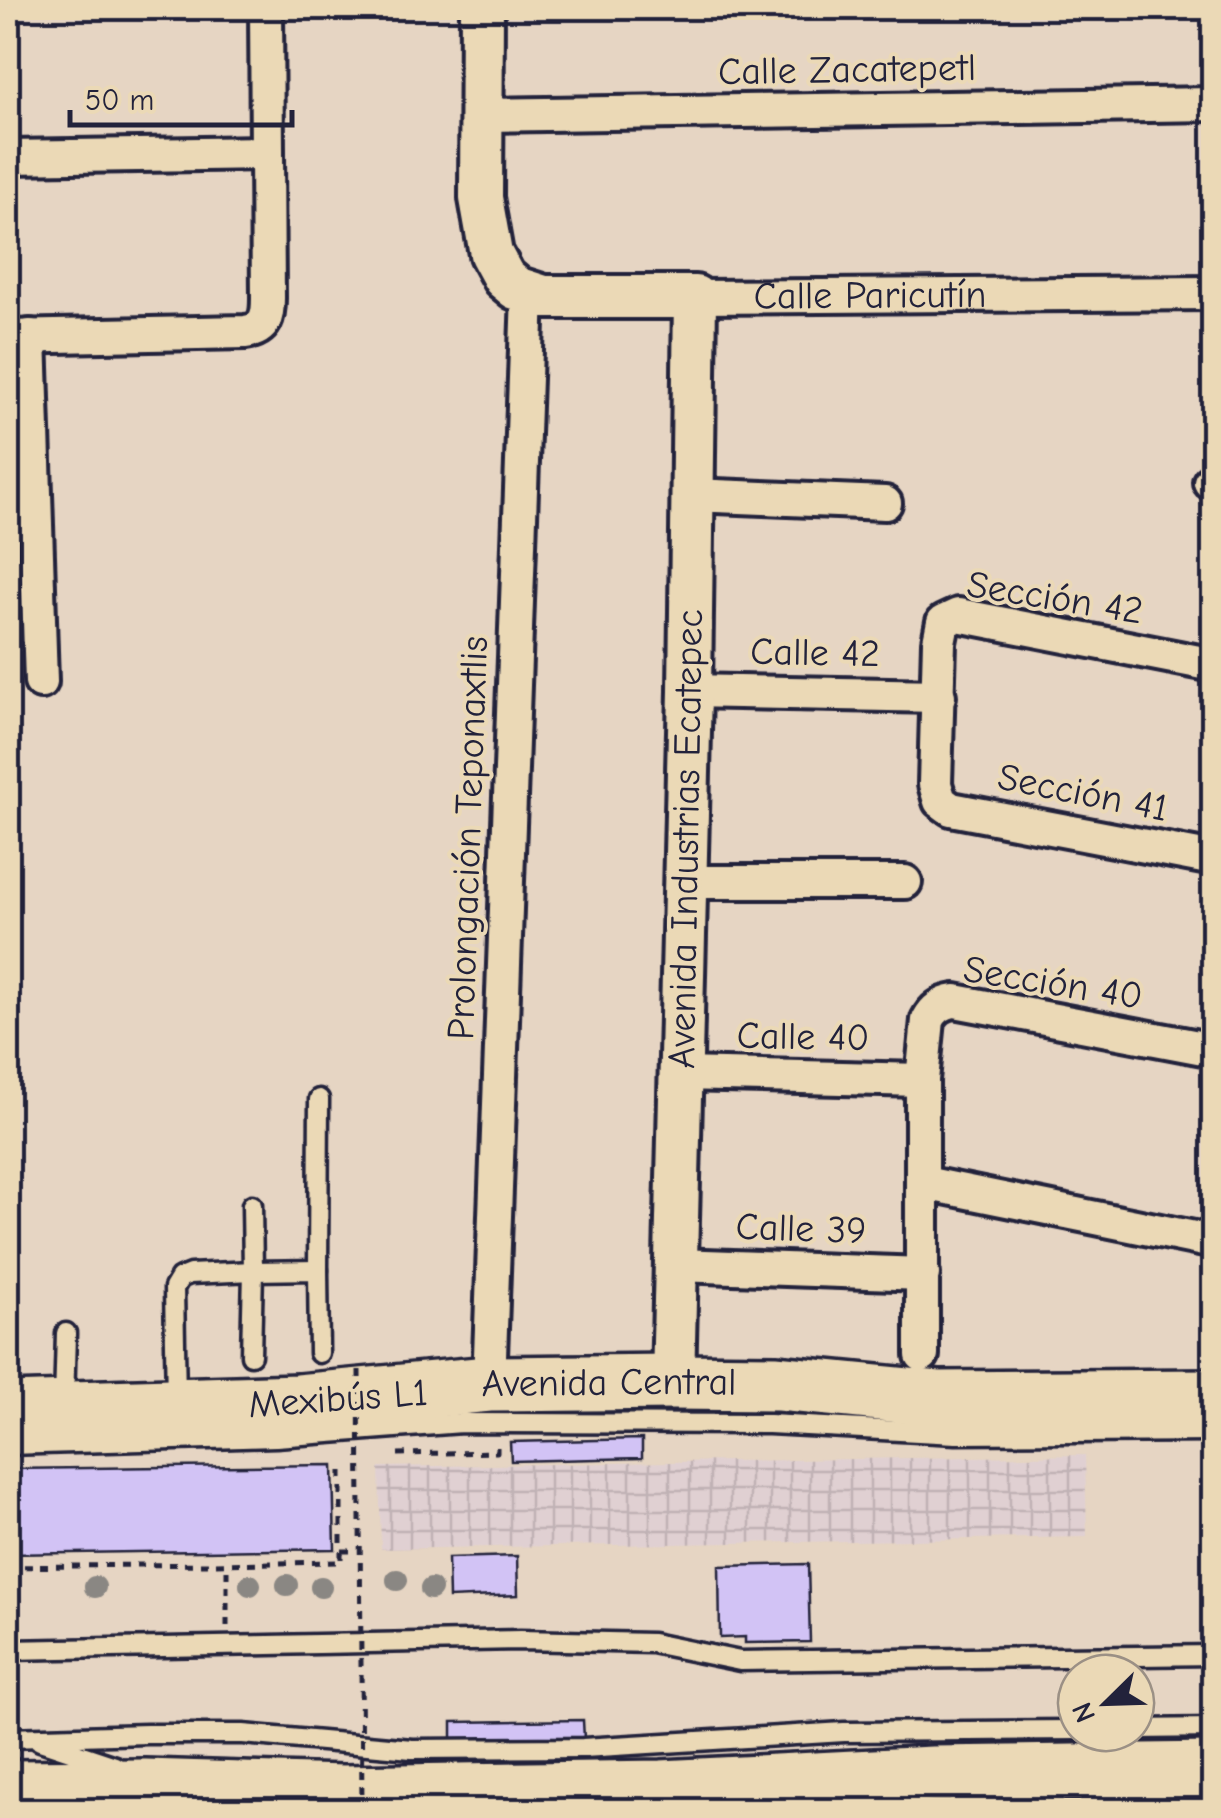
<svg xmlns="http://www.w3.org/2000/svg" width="1221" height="1818" viewBox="0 0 1221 1818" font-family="'Comic Neue',sans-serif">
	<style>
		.industrial { fill: url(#industrial-grid) }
		.building { fill: #d2c3f5; stroke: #22223b; stroke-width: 2.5 }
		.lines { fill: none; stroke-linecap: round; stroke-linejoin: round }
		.service-casing { stroke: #22223b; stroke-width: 25 }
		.minor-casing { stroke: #22223b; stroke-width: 40 }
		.tertiary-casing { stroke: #22223b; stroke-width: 50 }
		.trunk-casing { stroke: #22223b; stroke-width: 62 }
		.path { stroke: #22223b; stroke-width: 5; stroke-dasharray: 8 8; stroke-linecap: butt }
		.service { stroke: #ebd9b6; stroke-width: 18 }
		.minor { stroke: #ebd9b6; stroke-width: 32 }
		.tertiary { stroke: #ebd9b6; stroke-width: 42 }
		.trunk { stroke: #ebd9b6; stroke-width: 55 }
		.path-bridge { stroke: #22223b; stroke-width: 5; stroke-dasharray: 8 8; stroke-linecap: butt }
		.tree { fill: #8a8783 }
		.labels { text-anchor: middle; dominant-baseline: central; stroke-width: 8; stroke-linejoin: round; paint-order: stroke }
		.street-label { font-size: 38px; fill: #22223b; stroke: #ebd9b6 }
	</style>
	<defs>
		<pattern id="industrial-grid" width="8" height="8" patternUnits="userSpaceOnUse" patternTransform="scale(2.5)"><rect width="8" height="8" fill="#e0d0d2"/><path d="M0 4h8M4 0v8" fill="none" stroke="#c0b2b5"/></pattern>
	</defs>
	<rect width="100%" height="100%" fill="#e6d5c3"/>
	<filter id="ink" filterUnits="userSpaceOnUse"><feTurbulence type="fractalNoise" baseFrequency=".01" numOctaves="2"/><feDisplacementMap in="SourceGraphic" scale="20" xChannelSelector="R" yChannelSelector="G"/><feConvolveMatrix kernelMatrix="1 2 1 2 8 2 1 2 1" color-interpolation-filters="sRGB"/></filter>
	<g filter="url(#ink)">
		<polygon class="industrial" points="1085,1455 1087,1537 381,1549 379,1467"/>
		<g class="building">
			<polygon points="642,1439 642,1458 511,1461 510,1442"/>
			<polygon points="333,1465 335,1549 8,1554 8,1469"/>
			<polygon points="517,1556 518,1595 449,1598 448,1558"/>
			<polygon points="808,1564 810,1642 745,1643 745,1637 720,1638 719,1566"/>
			<polygon points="583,1720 584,1739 452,1742 452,1722"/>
		</g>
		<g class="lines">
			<defs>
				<g id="service">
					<polyline points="252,1205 253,1271 318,1270 319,1353"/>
					<polyline points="318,1270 319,1099"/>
					<polyline points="176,1400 174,1288 180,1278 190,1274 253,1271 251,1355"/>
					<polyline points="64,1403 66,1333"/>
					<polyline points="8,1445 276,1437 462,1423 769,1424 956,1434 1214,1432"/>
					<polyline points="8,1650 520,1640 652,1643 740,1661 1214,1655"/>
					<polyline points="1136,1729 1214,1728"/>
					<polyline points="8,1738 147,1734 243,1734 412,1749 583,1748 844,1732 1076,1730"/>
					<polyline points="40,1741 115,1766"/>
				</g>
				<g id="minor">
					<polyline points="482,115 1214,104"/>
					<polyline points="8,157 267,153"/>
					<path id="s1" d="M695 297 1214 293"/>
					<polyline points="30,336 41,682"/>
					<path d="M8 337 245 332C266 330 268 316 268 298L266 8"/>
					<polyline points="1210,482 1214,482"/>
					<polyline points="692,495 885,503"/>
					<polyline points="1214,665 958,615 943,622 939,642 935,784 940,801 951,809 1214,859"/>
					<polyline points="690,691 939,696"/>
					<polyline points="684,882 905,882"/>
					<polyline points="682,1074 922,1080"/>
					<polyline points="924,1183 1214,1242"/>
					<polyline points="677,1265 923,1274"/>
					<path d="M922 1355V1080L928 1020C934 1008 942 1003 955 1001L1214 1050"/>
					<polyline points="489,1384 528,294"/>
				</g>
				<polyline id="tertiary" points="482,8 481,198 491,254 504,278 516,288 544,297 695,297 690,691 673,1382"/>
				<g id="trunk">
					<path id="s2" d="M8 1411 298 1402 489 1384 673 1382 777 1383 940 1399 1214 1397"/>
					<polyline points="8,1788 145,1787 343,1793 459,1791 662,1788 933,1774 1214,1770"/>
				</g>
			</defs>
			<use href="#service" class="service-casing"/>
			<use href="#minor" class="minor-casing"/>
			<use href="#tertiary" class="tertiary-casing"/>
			<use href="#trunk" class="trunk-casing"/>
			<g class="path">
				<polyline points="398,1454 497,1452 497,1447"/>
				<polyline points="342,1551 360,1551"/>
				<polyline points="8,1567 341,1562 341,1469"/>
				<polyline points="227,1626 227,1564"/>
			</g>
			<use href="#service" class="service"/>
			<use href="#minor" class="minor"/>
			<use href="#tertiary" class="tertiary"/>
			<use href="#trunk" class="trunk"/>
			<polyline class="path-bridge" points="359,1370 362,1809"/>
		</g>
		<g class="tree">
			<circle cx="397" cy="1580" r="11"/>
			<circle cx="250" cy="1585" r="11"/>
			<circle cx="287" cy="1585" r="11"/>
			<circle cx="95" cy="1587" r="11"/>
			<circle cx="321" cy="1587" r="11"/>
			<circle cx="431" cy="1589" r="11"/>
		</g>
	</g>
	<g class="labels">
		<g class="street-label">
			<text transform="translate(847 70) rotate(-1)">Calle Zacatepetl</text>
			<text stroke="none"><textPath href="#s1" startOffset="175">Calle Paricutín</textPath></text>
			<text transform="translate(1055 598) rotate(9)">Sección 42</text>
			<text transform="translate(815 653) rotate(1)">Calle 42</text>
			<text transform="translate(1083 793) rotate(11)">Sección 41</text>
			<text transform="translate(468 838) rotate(-88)">Prolongación Teponaxtlis</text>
			<text transform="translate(686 839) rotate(-89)">Avenida Industrias Ecatepec</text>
			<text transform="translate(1053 983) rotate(9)">Sección 40</text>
			<text transform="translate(803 1037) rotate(1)">Calle 40</text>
			<text transform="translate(801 1229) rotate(2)">Calle 39</text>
			<text stroke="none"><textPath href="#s2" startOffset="602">Avenida Central</textPath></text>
			<text transform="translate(338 1399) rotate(-4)">Mexibús L1</text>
		</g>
	</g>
	<rect width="1221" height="1818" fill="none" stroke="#ebd9b6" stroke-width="40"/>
	<rect x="20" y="20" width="1181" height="1778" fill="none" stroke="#22223b" stroke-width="4" filter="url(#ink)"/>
	<g transform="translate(1106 1703) rotate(247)"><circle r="48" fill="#ebd9b6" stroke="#9b9085" stroke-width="2.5"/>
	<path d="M0-8L18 38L0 25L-18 38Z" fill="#22223b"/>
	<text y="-15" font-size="28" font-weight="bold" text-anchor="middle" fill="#22223b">N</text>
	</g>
	<path d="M70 110v15h222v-15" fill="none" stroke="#22223b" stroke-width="5"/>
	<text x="85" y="110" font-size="30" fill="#22223b" stroke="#ebd9b6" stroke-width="8" paint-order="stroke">50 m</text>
</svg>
